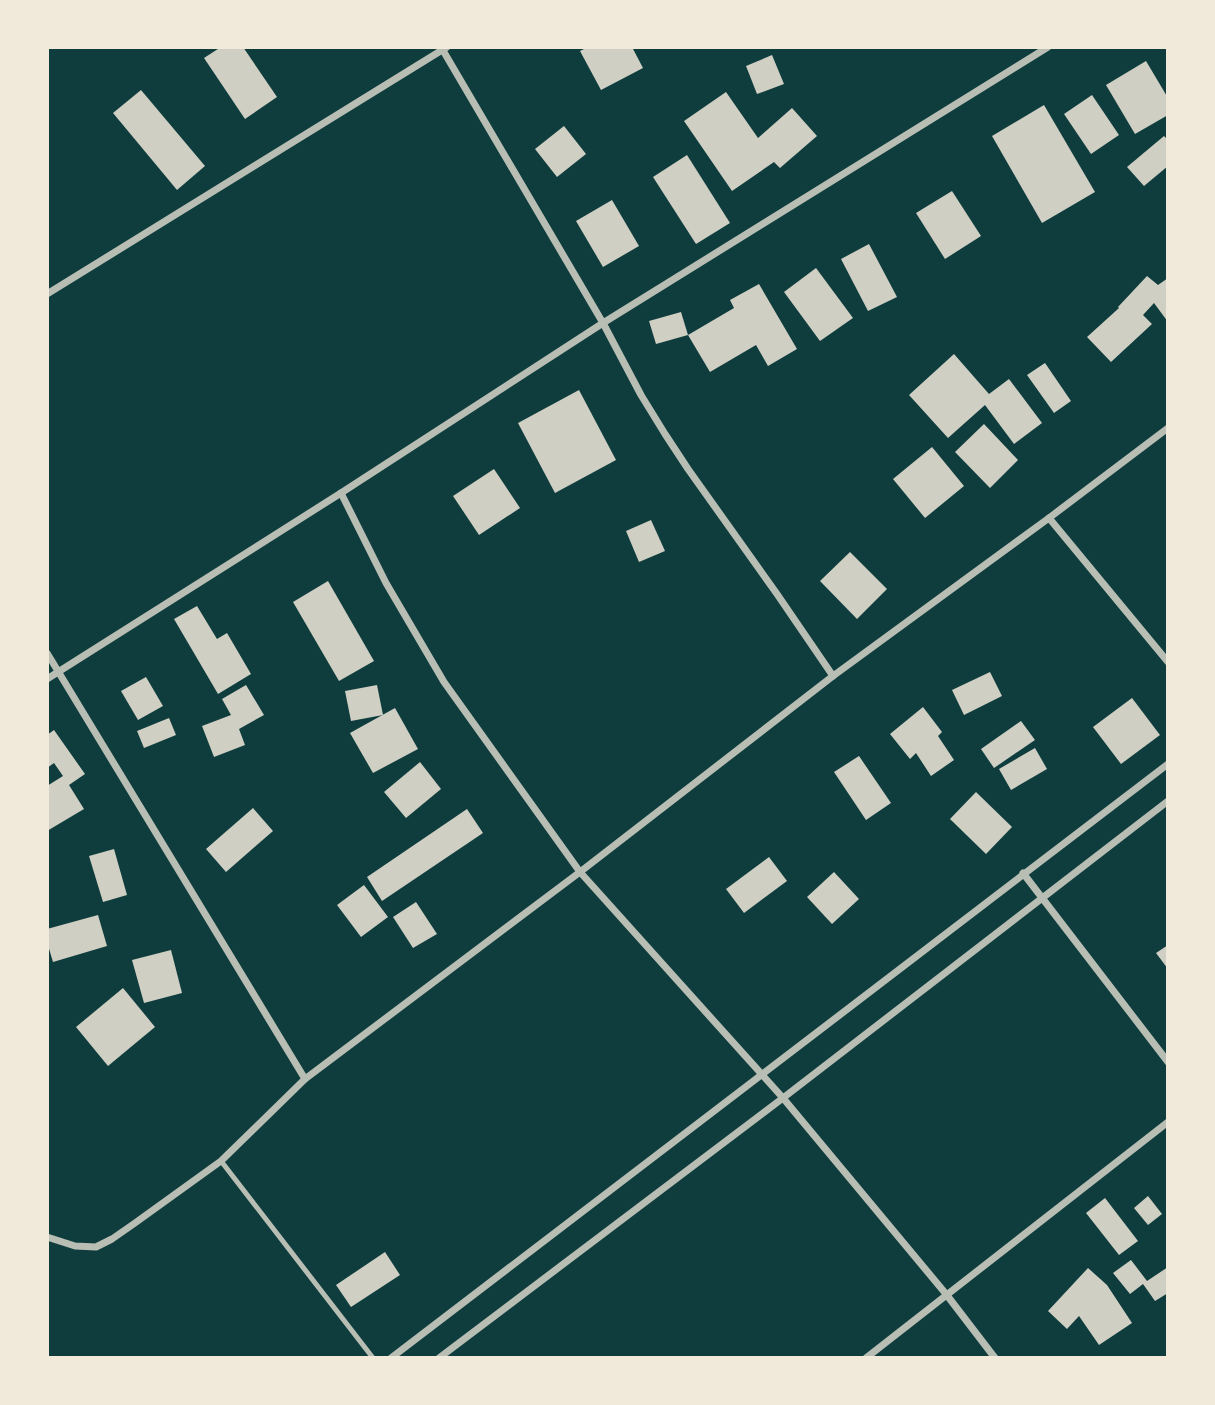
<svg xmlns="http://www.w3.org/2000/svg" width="1215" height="1405" viewBox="0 0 1215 1405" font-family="'PT Serif',serif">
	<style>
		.building { fill: #cfcfc3 }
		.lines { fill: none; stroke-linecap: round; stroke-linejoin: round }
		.service { stroke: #b8beb3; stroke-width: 5 }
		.minor { stroke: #b8beb3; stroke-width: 7 }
	</style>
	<rect width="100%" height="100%" fill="#0f3d3e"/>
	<g class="building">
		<polygon points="221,47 243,47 277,97 245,119 204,58"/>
		<polygon points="588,47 632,47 643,68 601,90 580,51"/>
		<polygon points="772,55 784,84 757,94 746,66"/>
		<polygon points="1146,61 1168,98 1168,115 1135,134 1106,85"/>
		<polygon points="141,90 205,166 177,190 113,113"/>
		<polygon points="726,92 758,138 792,108 817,136 780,168 774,162 732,191 684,121"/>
		<polygon points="1092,95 1119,135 1091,154 1064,114"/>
		<polygon points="1044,105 1095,192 1042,223 992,136"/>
		<polygon points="564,126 586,154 557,177 535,149"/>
		<polygon points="1164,136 1168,140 1168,166 1144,186 1127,167"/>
		<polygon points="687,155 730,223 696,244 653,177"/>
		<polygon points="952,191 981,236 945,259 916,213"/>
		<polygon points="612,200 639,246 603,267 576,221"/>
		<polygon points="869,244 897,297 868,311 841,259"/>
		<polygon points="816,268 853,318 820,341 784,292"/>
		<polygon points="1147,276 1158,285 1168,278 1168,322 1154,303 1143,315 1152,324 1111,362 1087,337 1119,308 1118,307"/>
		<polygon points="759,284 797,349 768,366 756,345 710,372 688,335 734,308 730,300"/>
		<polygon points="681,312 688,335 656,344 649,321"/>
		<polygon points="954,354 989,394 1009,379 1042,423 1014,444 985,405 948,438 909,395"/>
		<polygon points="1045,363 1071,401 1054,413 1027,375"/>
		<polygon points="579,390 616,460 555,493 518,423"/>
		<polygon points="984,424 1018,460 990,488 955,452"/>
		<polygon points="932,447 964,486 925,518 893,479"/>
		<polygon points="494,469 520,508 479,535 453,496"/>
		<polygon points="651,520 665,551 639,562 626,531"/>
		<polygon points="850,552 887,589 857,619 820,581"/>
		<polygon points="328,581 374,661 339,681 293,602"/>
		<polygon points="197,606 217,639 227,633 251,674 218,694 174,619"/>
		<polygon points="990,672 1002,696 964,715 952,690"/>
		<polygon points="146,677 163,706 138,720 121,691"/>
		<polygon points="246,685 264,715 239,729 245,745 214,757 202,726 231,715 222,699"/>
		<polygon points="377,685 383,715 351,721 345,691"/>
		<polygon points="1132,698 1160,735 1121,764 1093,727"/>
		<polygon points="923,707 942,732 938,736 954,760 931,776 916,753 910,759 890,734"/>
		<polygon points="395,708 418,749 373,773 350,733"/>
		<polygon points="169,718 176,735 144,748 137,731"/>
		<polygon points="1021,721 1035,740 994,768 981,749"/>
		<polygon points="54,730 85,774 69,785 84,809 47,831 47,786 63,776 54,763 47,768 47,735"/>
		<polygon points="1035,748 1047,769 1011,790 999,769"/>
		<polygon points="859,756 891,803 866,820 834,772"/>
		<polygon points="420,762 441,789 406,818 384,792"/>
		<polygon points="976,792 1012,827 986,854 950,819"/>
		<polygon points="253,808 273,831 226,872 206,849"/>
		<polygon points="467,809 483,833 382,901 367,877"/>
		<polygon points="114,849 127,895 103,902 89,856"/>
		<polygon points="769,857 787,881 744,913 726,889"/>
		<polygon points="834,872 859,899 832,924 807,897"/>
		<polygon points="364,885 388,917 361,937 337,905"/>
		<polygon points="416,902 437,934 413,948 393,917"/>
		<polygon points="98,915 107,946 53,962 47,942 47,929"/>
		<polygon points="1168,945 1168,969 1156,953"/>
		<polygon points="171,950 182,993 144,1003 132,960"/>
		<polygon points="123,988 155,1027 108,1066 76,1027"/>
		<polygon points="1148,1196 1162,1214 1148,1225 1134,1208"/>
		<polygon points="1105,1198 1138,1241 1119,1255 1086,1213"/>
		<polygon points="385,1252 400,1275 351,1307 336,1285"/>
		<polygon points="1131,1260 1147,1281 1168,1267 1168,1293 1155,1301 1143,1284 1130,1294 1113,1273"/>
		<polygon points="1088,1268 1107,1285 1132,1323 1099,1345 1079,1316 1067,1329 1048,1311"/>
	</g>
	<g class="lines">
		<polyline class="service" points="221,1161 373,1358"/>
		<g class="minor">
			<polyline points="441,47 603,323 641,395 665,434 688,469 777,594 833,676"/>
			<polyline points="47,294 447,47"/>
			<polyline points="341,493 386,583 444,682 580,872 783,1098 946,1294 995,1358"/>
			<polyline points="1049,518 1168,662"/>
			<polyline points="47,653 305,1079"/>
			<polyline points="47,679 341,493 603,323 1048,47"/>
			<polyline points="1023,873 1168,1062"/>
			<polyline points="47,1237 75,1246 96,1247 112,1239 135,1223 221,1161 305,1079 580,872 833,676 1049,518 1168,428"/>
			<polyline points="391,1358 1168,764"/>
			<polyline points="439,1358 783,1098 1168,801"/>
			<polyline points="866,1358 1168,1122"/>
		</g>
	</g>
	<rect width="1215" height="1405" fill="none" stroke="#f1e9da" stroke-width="98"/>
</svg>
